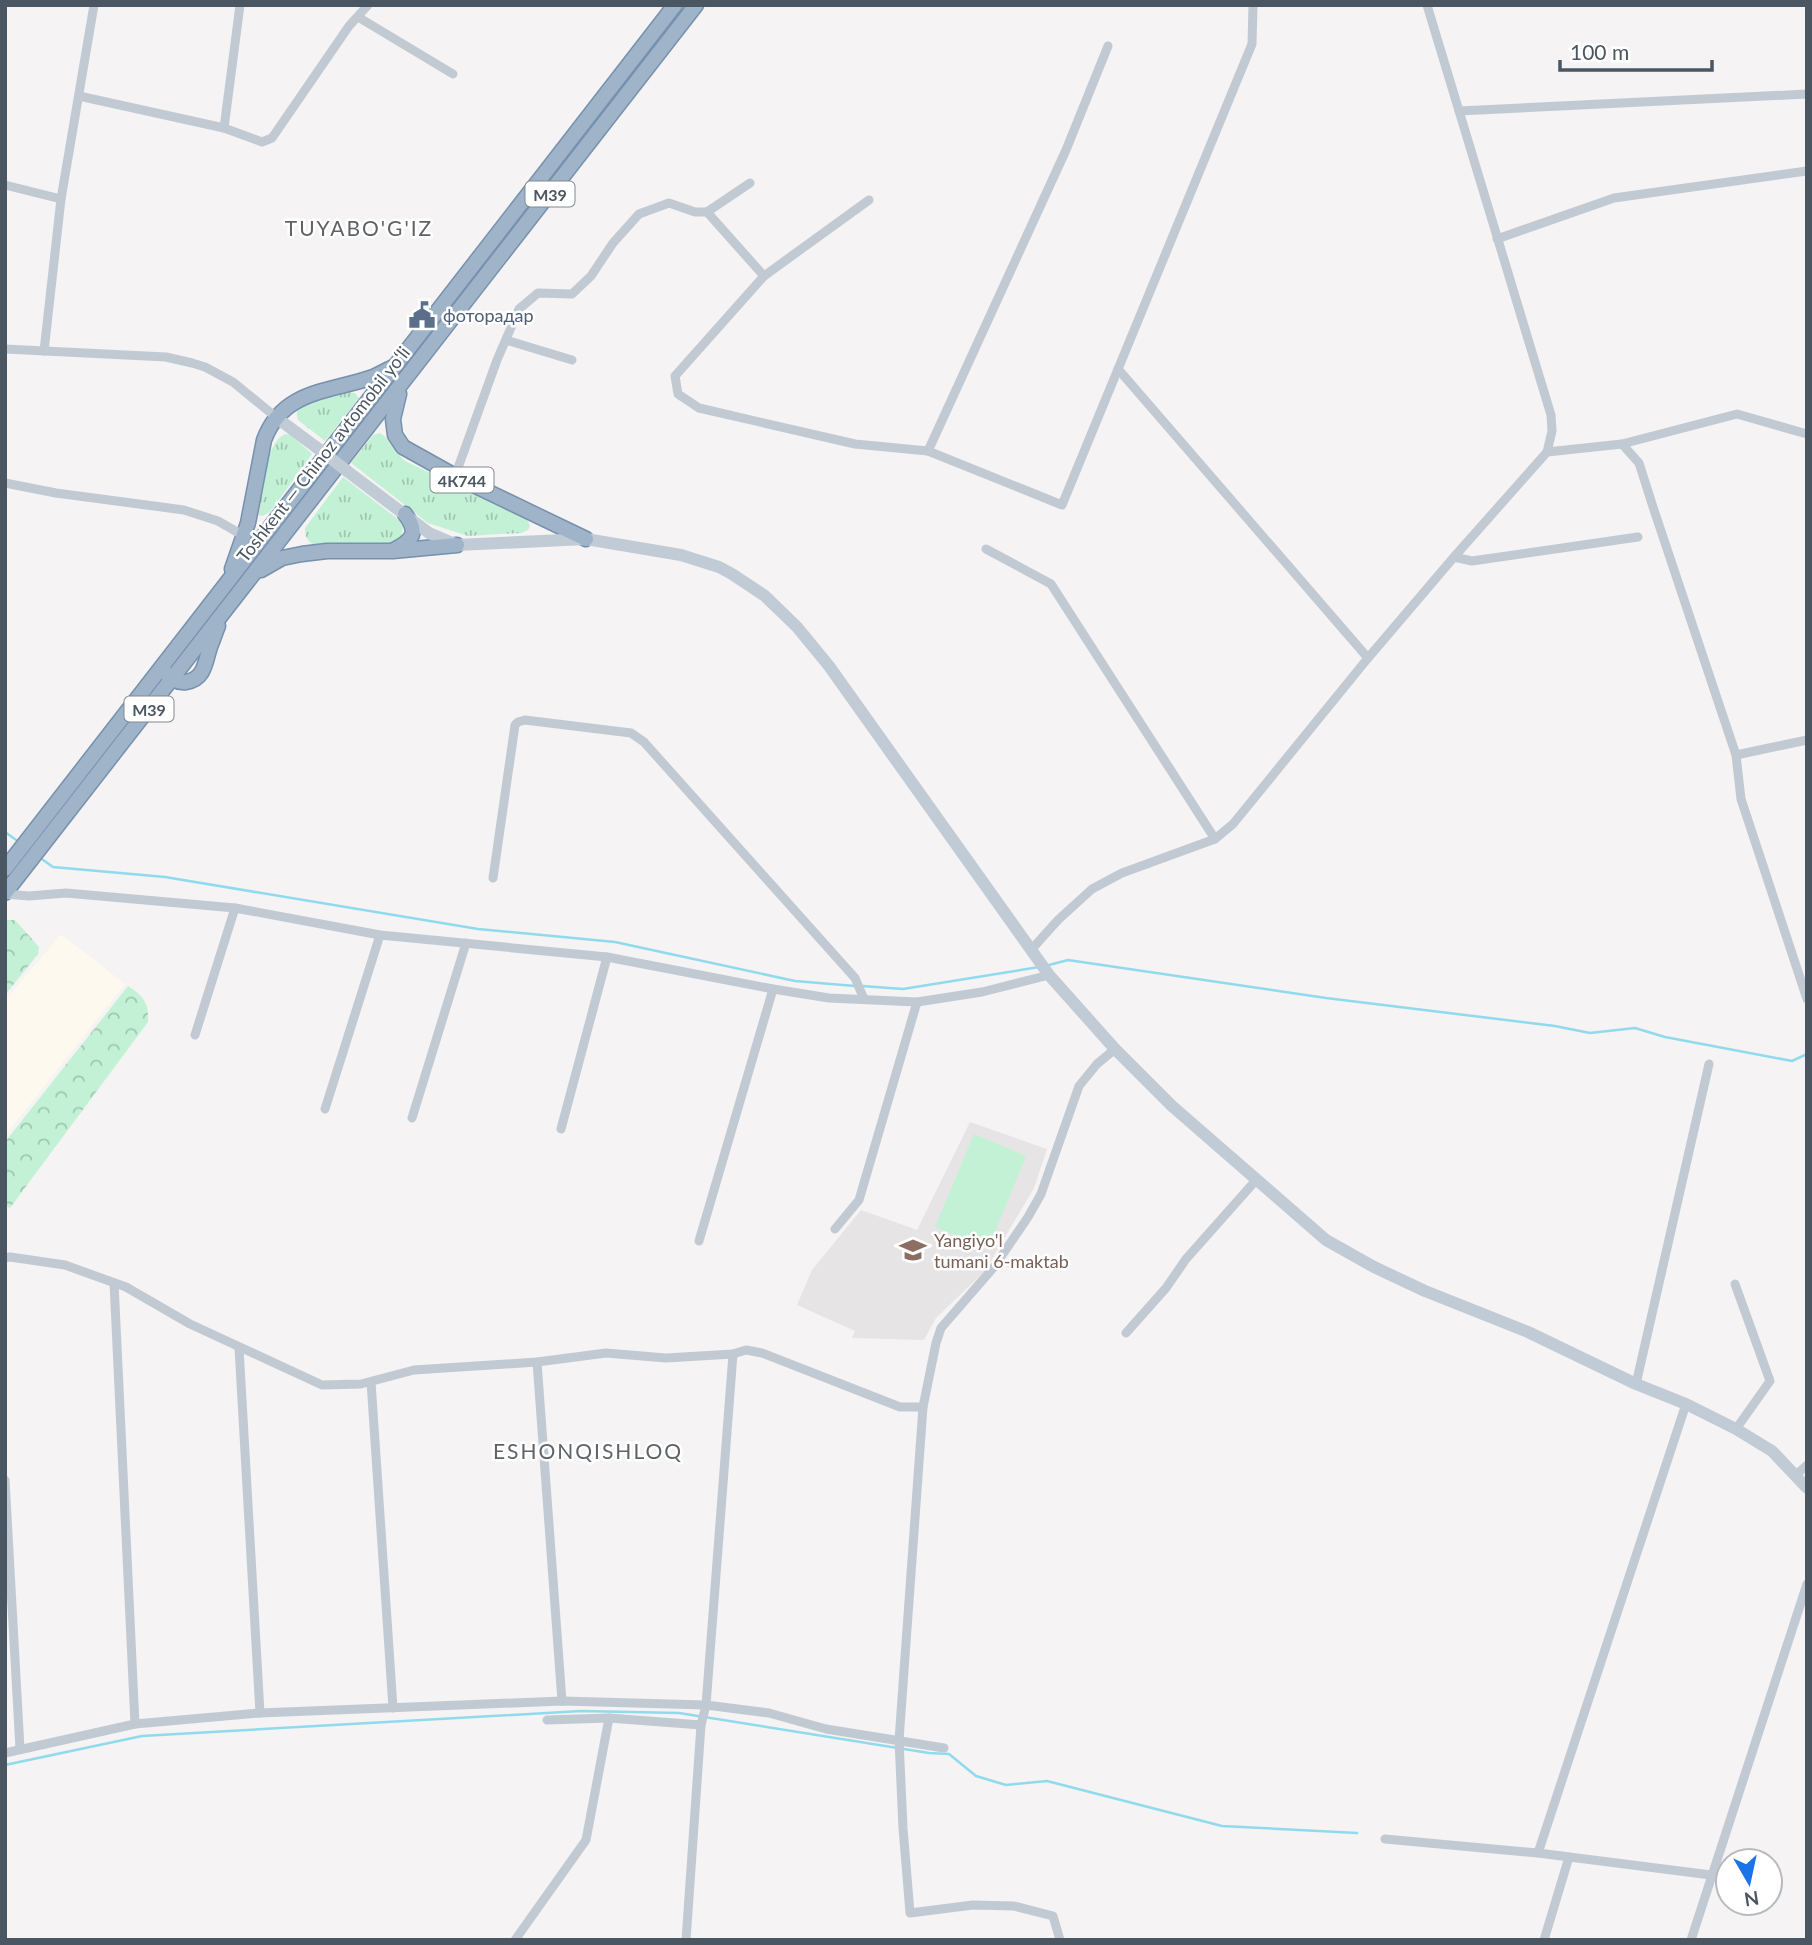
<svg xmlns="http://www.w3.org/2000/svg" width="1812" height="1945" viewBox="0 0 1812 1945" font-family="Lato,sans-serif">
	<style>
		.commercial { fill: #fdf9ef }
		.education { fill: #e6e4e5 }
		.grass { fill: url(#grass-tufts) }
		.forest { fill: url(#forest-crowns) }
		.garden { fill: #c3f1d5 }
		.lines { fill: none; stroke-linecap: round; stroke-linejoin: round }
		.stream { stroke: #90daee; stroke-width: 2.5 }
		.trunk-casing { stroke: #7690ad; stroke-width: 17 }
		.minor { stroke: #c1cad2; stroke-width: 9 }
		.secondary { stroke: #c1cbd6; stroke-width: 12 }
		.trunk { stroke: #9fb4c9; stroke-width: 14 }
		.secondary-bridge { stroke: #c1cbd6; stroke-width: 12 }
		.labels { text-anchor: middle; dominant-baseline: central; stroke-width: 5; stroke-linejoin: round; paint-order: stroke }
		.shield { fill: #fff; stroke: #808990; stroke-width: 2 }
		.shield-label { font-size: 16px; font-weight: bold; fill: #4a5661 }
		.service-label { font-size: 18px; fill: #4e5e75; stroke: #fff; text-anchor: start }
		.street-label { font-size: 18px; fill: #4a5661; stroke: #fff }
		.education-label { font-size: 18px; fill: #785e54; stroke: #fff; text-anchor: start }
		.quarter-label { font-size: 21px; letter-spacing: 2px; fill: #5f6368; stroke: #fff }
	</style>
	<defs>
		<pattern id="grass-tufts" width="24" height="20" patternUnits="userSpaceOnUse" patternTransform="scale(1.75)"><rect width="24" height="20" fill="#c3f1d5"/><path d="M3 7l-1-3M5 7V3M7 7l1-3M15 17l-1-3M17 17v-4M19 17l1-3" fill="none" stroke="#a0c6b0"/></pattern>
		<pattern id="forest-crowns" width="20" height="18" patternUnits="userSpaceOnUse" patternTransform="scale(1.75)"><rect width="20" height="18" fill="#c3f1d5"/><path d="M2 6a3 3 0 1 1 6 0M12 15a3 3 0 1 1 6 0" fill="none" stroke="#a0c6b0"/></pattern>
	</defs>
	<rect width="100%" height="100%" fill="#f5f3f3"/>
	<polygon class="commercial" points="61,934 125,984 5,1136 5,1000"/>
	<polygon class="education" points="970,1122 1047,1149 1034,1188 985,1271 936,1318 924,1340 852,1338 855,1331 797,1305 812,1270 861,1210 917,1230"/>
	<g class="grass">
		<path d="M346 392 355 393 359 398 325 441 298 420C297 416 296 413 298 409 303 401 336 395 346 392Z"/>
		<path d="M380 433C391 440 395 452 405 461L527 519 530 526 528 530 521 533 468 536 428 523 351 463 373 435Z"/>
		<path d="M285 434 291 435 312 454 270 512 262 516 258 515 256 512C260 492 266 442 285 434Z"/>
		<path d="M343 477 399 520 403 527 401 539 392 546H315C307 541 305 537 305 528Z"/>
	</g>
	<g class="forest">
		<polygon points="6,920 15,920 39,947 38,954 5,995"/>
		<path d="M128 986C143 996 149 1002 148 1022L10 1208 5 1205V1142Z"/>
	</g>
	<polygon class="garden" points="974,1134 1026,1156 988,1249 935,1227"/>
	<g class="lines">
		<g class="stream">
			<polyline points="5,832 19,842"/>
			<polyline points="39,857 53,867 165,877 478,929 615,942 795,981 855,986"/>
			<polyline points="1049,965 1068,960 1326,998 1555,1026 1590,1033 1635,1028 1665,1037 1792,1061 1807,1054"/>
			<polyline points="862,986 903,989 1039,967"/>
			<polyline points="5,1765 142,1736 581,1711 679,1713 929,1753 949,1754 976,1776 1006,1785 1047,1781 1222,1826 1357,1833"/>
		</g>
		<defs>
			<g id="trunk">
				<polyline points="399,394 393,419 395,435 403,447 455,476 586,539"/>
				<path d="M394 550C413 540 419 533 405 514"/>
				<path d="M232 569 248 523 264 440C283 389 331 392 373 377 380 374 387 370 393 367"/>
				<polyline points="261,570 282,558 302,554 327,551 393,551 457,545"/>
				<path d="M166 673C172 679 177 683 186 682 205 679 205 662 210 647 213 640 215 633 218 626"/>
				<polyline points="5,869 675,5"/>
				<polyline points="5,893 696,5"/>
			</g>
		</defs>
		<use href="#trunk" class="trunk-casing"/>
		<g class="minor">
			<polyline points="358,17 453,74"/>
			<polyline points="79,96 224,128 240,5"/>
			<polyline points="1459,111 1807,94"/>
			<polyline points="224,128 262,142 272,138 349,26 368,5"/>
			<polyline points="5,185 61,199"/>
			<polyline points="869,200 764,276 675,376 678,394 699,408 855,444 928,451 1062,505 1252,44 1253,5"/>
			<polyline points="707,212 764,276"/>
			<polyline points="1497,239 1614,198 1807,171"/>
			<polyline points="506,340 572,360"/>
			<polyline points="5,349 166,357 192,363 205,367 233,382 277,418"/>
			<polyline points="44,351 61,199 94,5"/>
			<polyline points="1118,369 1368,658"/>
			<polyline points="1622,444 1639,463 1654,510 1736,755 1741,799 1807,999"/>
			<polyline points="928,451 1066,150 1108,46"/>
			<polyline points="1547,452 1622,444 1737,414 1807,434"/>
			<polyline points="455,476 497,360 519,309 538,293 572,294 591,276 613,243 639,214 669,203 695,212 707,212 750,183"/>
			<polyline points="5,483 56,493 184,510 218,521 244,536"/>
			<polyline points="986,549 1051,584 1215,839"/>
			<polyline points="1454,557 1472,561 1638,537"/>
			<polyline points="1736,755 1807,740"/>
			<polyline points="493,878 515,725 518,722 525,720 631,733 644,742 855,978 864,999"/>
			<polyline points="5,894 29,896 66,893 235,908 380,935 607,957 773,989 829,998 917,1002 982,992 1049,975"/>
			<polyline points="1031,950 1058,920 1092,889 1122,873 1215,839 1233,824 1368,658 1454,557 1547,452 1552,431 1551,415 1427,5"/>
			<polyline points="195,1035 235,908"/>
			<polyline points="325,1109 380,935"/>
			<polyline points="412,1118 466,943"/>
			<polyline points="561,1129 607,957"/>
			<polyline points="835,1229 859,1200 917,1002"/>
			<polyline points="699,1241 773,989"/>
			<polyline points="5,1258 10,1257 65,1265 126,1287 190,1324 322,1385 361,1384 414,1370 537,1362 606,1353 666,1358 733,1354 746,1350 762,1353 900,1407 923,1407"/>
			<polyline points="114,1283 135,1724"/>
			<polyline points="1735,1284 1770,1381 1736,1429"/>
			<polyline points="1126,1333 1166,1288 1186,1259 1257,1179"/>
			<polyline points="239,1348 260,1713"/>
			<polyline points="537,1362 562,1701"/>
			<polyline points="371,1382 393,1708"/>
			<polyline points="1636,1384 1709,1064"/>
			<polyline points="1796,1475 1807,1465"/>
			<polyline points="5,1480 20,1749"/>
			<polyline points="547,1720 609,1718 701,1725"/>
			<polyline points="5,1753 135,1724 260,1713 562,1701 706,1705 769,1713 826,1729 944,1748"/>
			<polyline points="1385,1839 1538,1853 1711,1875"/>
			<polyline points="1538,1853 1686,1404"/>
			<polyline points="515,1940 586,1840 609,1718"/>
			<polyline points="686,1940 701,1725 706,1705 733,1354"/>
			<polyline points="1060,1940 1053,1916 1014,1906 973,1905 910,1913 903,1828 899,1740 923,1407 936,1343 941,1328 994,1267 1028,1217 1041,1194 1079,1086 1097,1064 1115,1049"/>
			<polyline points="1544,1940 1569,1857"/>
			<polyline points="1691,1940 1807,1584"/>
		</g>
		<g class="secondary">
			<polyline points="277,418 316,447"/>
			<polyline points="347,471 429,533 457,545 586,539 681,555 719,567 732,574 765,596 797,627 829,666 1049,975 1115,1049 1172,1106 1326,1240 1374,1267 1425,1291 1528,1332 1636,1384 1686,1404 1736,1429 1772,1451 1807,1488"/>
		</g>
		<use href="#trunk" class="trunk"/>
		<polyline class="secondary-bridge" points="316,447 347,471"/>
	</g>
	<defs>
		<symbol id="civic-bare" viewBox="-9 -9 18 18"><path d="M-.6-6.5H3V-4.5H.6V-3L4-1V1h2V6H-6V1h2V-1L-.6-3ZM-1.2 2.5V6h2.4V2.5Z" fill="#5c6f8a" stroke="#fff" stroke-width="2.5" paint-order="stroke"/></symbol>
		<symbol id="school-bare" viewBox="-9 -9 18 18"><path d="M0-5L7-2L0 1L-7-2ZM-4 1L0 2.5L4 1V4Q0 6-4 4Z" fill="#8d6e63" stroke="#fff" stroke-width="2.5" paint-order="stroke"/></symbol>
	</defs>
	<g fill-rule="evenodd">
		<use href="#civic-bare" x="403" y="296" width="38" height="38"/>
		<use href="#school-bare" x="894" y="1231" width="38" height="38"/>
	</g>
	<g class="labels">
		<g class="shield">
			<rect x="525.5" y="181.5" width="49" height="25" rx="5"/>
			<rect x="430.5" y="467.5" width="63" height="25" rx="5"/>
			<rect x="124.5" y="696.5" width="49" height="25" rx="5"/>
		</g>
		<g class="shield-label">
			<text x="550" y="194">M39</text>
			<text x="462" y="480">4К744</text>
			<text x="149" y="709">M39</text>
		</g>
		<g class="service-label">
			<text x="443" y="315">фоторадар</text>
		</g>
		<g class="street-label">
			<text transform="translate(323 454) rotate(-52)">Toshkent — Chinoz avtomobil yoʻli</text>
		</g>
		<g class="education-label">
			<text x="934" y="1240">Yangiyo'l<tspan x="934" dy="21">tumani 6-maktab</tspan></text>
		</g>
		<g class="quarter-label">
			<text x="359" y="227">TUYABO'G'IZ</text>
			<text x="588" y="1450">ESHONQISHLOQ</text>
		</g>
	</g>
	<rect width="1812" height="1945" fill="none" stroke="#4a5661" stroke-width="14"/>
	<g transform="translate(1749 1882) rotate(171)"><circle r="33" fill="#ffffff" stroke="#b7bbc0" stroke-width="2"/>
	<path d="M0-5L12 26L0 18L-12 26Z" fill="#1a73e8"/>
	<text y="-10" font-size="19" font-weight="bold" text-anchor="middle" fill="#4a5661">N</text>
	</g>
	<path d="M1560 60v10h152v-10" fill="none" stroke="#4a5661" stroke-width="3.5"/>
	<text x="1570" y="60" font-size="21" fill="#4a5661" stroke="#ffffff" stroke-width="5" paint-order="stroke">100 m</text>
</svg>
